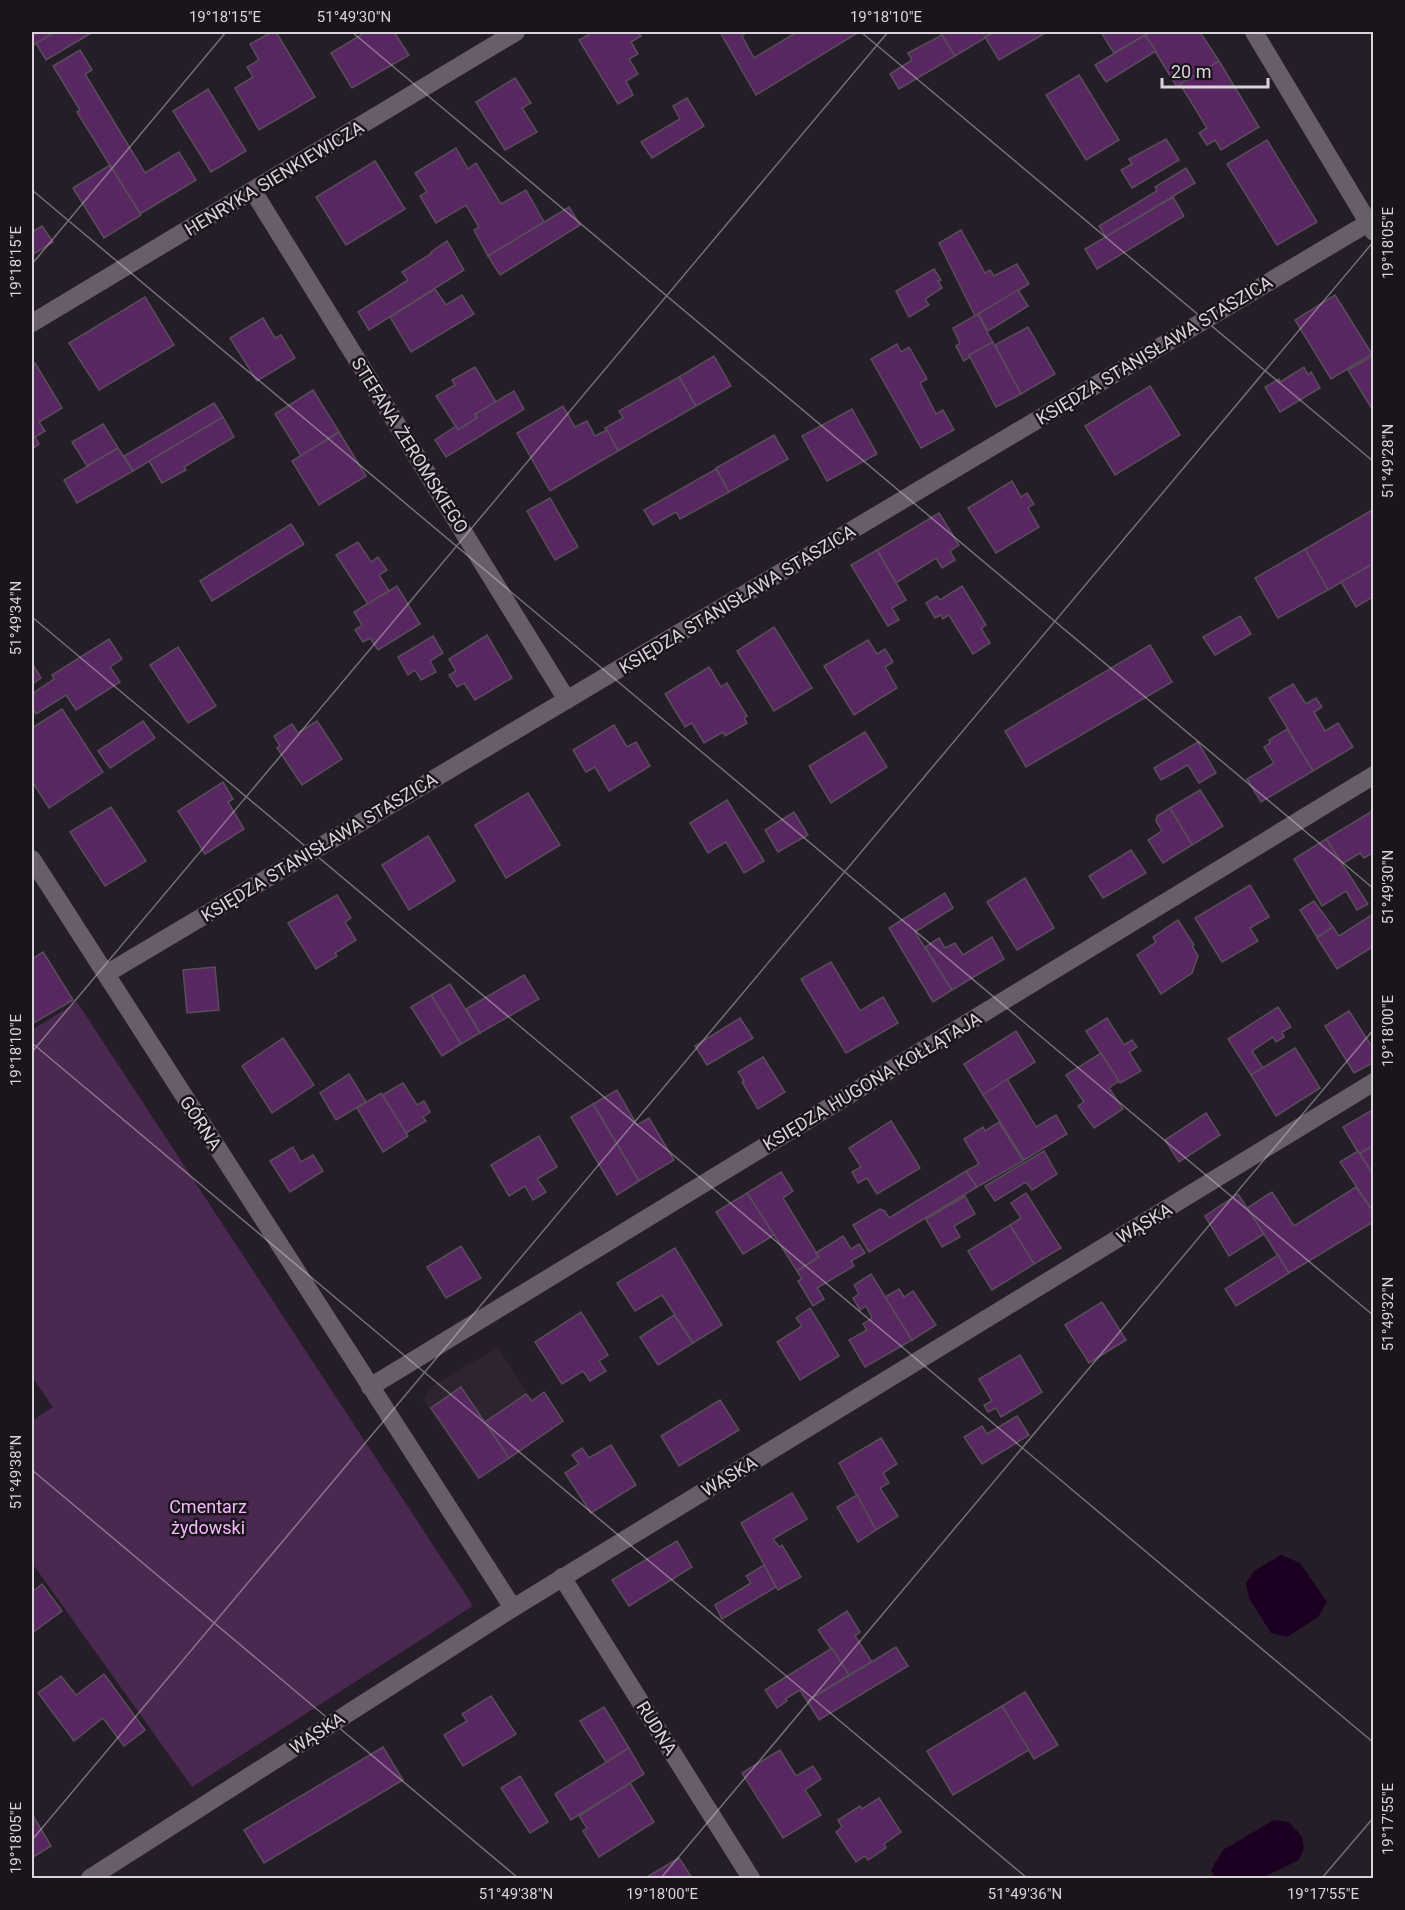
<svg xmlns="http://www.w3.org/2000/svg" width="1405" height="1910" viewBox="0 0 1405 1910" font-family="Roboto,sans-serif">
	<style>
		.built { fill: #2f2231 }
		.green { fill: #4a2950 }
		.water { fill: #1b0021 }
		.building { fill: #582761; stroke: #584e5a; stroke-width: 1.5 }
		.lines { fill: none; stroke-linecap: round; stroke-linejoin: round }
		.street { stroke: #685e6a; stroke-width: 18 }
		.secondary { stroke: #685e6a; stroke-width: 18 }
		.ticks { fill: none; stroke: #d9d3da; stroke-width: 1.5; stroke-opacity: 0.45 }
		.labels { text-anchor: middle; dominant-baseline: central; stroke-width: 5; stroke-linejoin: round; paint-order: stroke }
		.street-label { font-size: 18px; fill: #d9d3da; stroke: #1c141d }
		.park-label { font-size: 18px; fill: #f3b8fc; stroke: #1c141d }
		.neatline { fill: none; stroke: #d9d3da; stroke-width: 2 }
		.ticks-label { font-size: 15px; text-anchor: middle; fill: #d9d3da }
	</style>
	<rect width="100%" height="100%" fill="#251d27"/>
	<polygon class="built" points="498,1347 552,1431 478,1481 423,1400 429,1388"/>
	<polygon class="green" points="77,1002 473,1606 192,1787 32,1563 32,1421 53,1407 32,1377 32,1030"/>
	<g class="water">
		<polygon points="1281,1555 1300,1563 1327,1602 1318,1617 1287,1637 1271,1633 1249,1598 1246,1583 1254,1571"/>
		<polygon points="1274,1820 1289,1822 1302,1837 1304,1848 1299,1860 1262,1878 1215,1878 1211,1870 1223,1850"/>
	</g>
	<g class="building">
		<polygon points="32,32 55,32 32,46"/>
		<polygon points="55,32 93,32 46,60 36,43"/>
		<polygon points="272,32 276,32 315,97 259,130 235,88 253,77 247,67 259,60 250,44"/>
		<polygon points="366,32 394,32 409,55 352,88 331,53"/>
		<polygon points="593,32 638,32 641,36 631,42 638,54 629,59 638,74 626,81 633,95 618,104 579,40"/>
		<polygon points="720,32 747,32 742,36 754,58 797,32 859,32 756,95"/>
		<polygon points="942,32 995,32 955,56 940,33"/>
		<polygon points="995,32 1047,32 999,60 985,37"/>
		<polygon points="1101,32 1151,32 1114,53"/>
		<polygon points="1151,32 1200,32 1219,61 1177,87 1145,35"/>
		<polygon points="942,35 955,56 899,89 890,74 912,60 908,53"/>
		<polygon points="1145,35 1156,51 1106,82 1095,65"/>
		<polygon points="80,50 92,70 85,74 145,173 179,152 196,180 140,214 77,112 80,110 53,66"/>
		<polygon points="1219,61 1259,127 1221,150 1215,140 1207,145 1199,133 1207,128 1180,84"/>
		<polygon points="1079,75 1119,140 1086,160 1046,95"/>
		<polygon points="515,78 531,103 522,108 537,132 505,150 476,102"/>
		<polygon points="208,89 246,151 211,172 173,111"/>
		<polygon points="687,98 704,126 652,158 641,142 680,119 673,106"/>
		<polygon points="1166,139 1179,160 1132,188 1121,170 1132,164 1129,159"/>
		<polygon points="1267,140 1317,222 1277,245 1227,164"/>
		<polygon points="456,148 468,169 476,163 501,204 526,190 544,222 488,256 474,230 479,227 466,205 436,223 420,196 427,192 415,173"/>
		<polygon points="375,161 405,209 346,245 316,197"/>
		<polygon points="110,165 141,215 104,238 73,188"/>
		<polygon points="1186,168 1195,183 1106,237 1099,226 1157,191 1155,187"/>
		<polygon points="1173,197 1184,216 1097,269 1085,249"/>
		<polygon points="569,207 580,225 500,275 488,256"/>
		<polygon points="42,226 53,242 32,255 32,232"/>
		<polygon points="961,230 985,273 990,270 994,276 1017,264 1029,284 975,316 939,243"/>
		<polygon points="447,241 464,270 369,330 358,312 408,280 402,272 432,253 431,252"/>
		<polygon points="934,269 941,280 938,281 942,288 925,299 929,305 909,317 896,291"/>
		<polygon points="435,289 446,305 462,295 474,314 411,352 390,317"/>
		<polygon points="1018,290 1028,306 988,331 978,314"/>
		<polygon points="1335,295 1372,354 1331,379 1295,320"/>
		<polygon points="145,297 174,345 99,390 69,343"/>
		<polygon points="978,314 993,343 969,355 970,357 964,361 956,346 960,343 953,328"/>
		<polygon points="263,318 275,338 281,335 295,358 257,381 230,338"/>
		<polygon points="1028,327 1055,374 1021,394 995,345"/>
		<polygon points="993,342 1021,394 996,407 969,355"/>
		<polygon points="897,344 901,352 909,347 927,379 920,383 936,414 943,410 954,430 921,448 871,359"/>
		<polygon points="1374,355 1374,412 1348,370"/>
		<polygon points="714,356 731,386 696,406 679,377"/>
		<polygon points="35,363 62,408 39,422 45,431 35,437 39,444 32,449 32,365"/>
		<polygon points="475,367 496,402 475,414 477,418 458,430 436,396 455,385 452,380"/>
		<polygon points="1304,367 1308,375 1311,372 1320,388 1280,412 1265,387 1279,379 1280,382"/>
		<polygon points="679,377 696,406 618,451 605,428 623,418 619,411"/>
		<polygon points="1150,386 1180,435 1115,475 1085,426"/>
		<polygon points="313,390 339,432 301,456 275,414"/>
		<polygon points="514,391 524,409 446,457 435,440 456,426 458,430 477,418 475,414"/>
		<polygon points="214,403 223,417 133,471 124,456"/>
		<polygon points="563,406 575,427 587,421 595,436 607,430 618,451 550,491 517,433"/>
		<polygon points="852,409 877,454 827,481 802,436"/>
		<polygon points="223,417 234,437 184,467 186,470 162,483 149,461"/>
		<polygon points="103,424 118,448 87,466 72,442"/>
		<polygon points="339,432 366,476 319,505 292,461"/>
		<polygon points="774,435 788,459 729,492 716,468"/>
		<polygon points="118,448 133,471 77,503 64,480"/>
		<polygon points="716,469 729,492 680,519 676,512 653,525 644,510"/>
		<polygon points="1012,481 1021,497 1027,493 1034,504 1028,508 1039,527 996,553 968,508"/>
		<polygon points="550,498 578,547 555,560 527,511"/>
		<polygon points="1374,509 1374,563 1328,590 1305,549"/>
		<polygon points="939,513 959,545 950,551 955,560 942,568 936,558 896,583 877,550"/>
		<polygon points="291,524 304,544 212,601 200,581"/>
		<polygon points="358,542 371,562 378,557 387,570 379,575 389,591 368,604 336,555"/>
		<polygon points="1305,549 1328,590 1278,618 1255,578"/>
		<polygon points="877,550 906,600 892,608 899,620 888,626 851,565"/>
		<polygon points="1374,563 1374,596 1356,607 1341,582"/>
		<polygon points="397,586 420,624 378,650 370,638 363,642 355,630 362,625 354,612"/>
		<polygon points="962,586 986,625 981,628 990,643 973,654 949,615 943,619 941,615 935,618 926,603 937,596 940,600"/>
		<polygon points="1240,616 1251,634 1215,655 1203,637"/>
		<polygon points="774,627 812,688 774,711 737,651"/>
		<polygon points="487,635 512,678 475,700 464,683 457,687 449,675 456,671 449,659"/>
		<polygon points="433,636 443,653 430,661 436,672 421,680 415,670 408,675 398,657"/>
		<polygon points="109,639 122,659 110,667 120,682 76,710 66,695 36,714 32,707 32,694 54,679 52,675"/>
		<polygon points="868,640 877,654 885,649 893,662 885,667 897,688 854,715 824,666"/>
		<polygon points="1150,645 1172,682 1026,767 1005,731"/>
		<polygon points="178,647 216,706 188,723 150,665"/>
		<polygon points="32,663 41,678 32,684"/>
		<polygon points="709,667 721,687 727,683 747,716 744,718 747,723 725,736 723,732 704,743 692,723 685,727 665,694"/>
		<polygon points="1293,684 1306,704 1316,698 1322,707 1314,712 1325,731 1338,723 1353,747 1313,771 1269,698"/>
		<polygon points="62,709 103,772 49,808 32,781 32,728"/>
		<polygon points="143,721 155,738 110,768 98,751"/>
		<polygon points="317,721 342,759 302,785 277,748 280,746 274,736 292,724 298,733"/>
		<polygon points="614,725 627,747 636,742 650,766 609,791 595,767 586,772 573,750"/>
		<polygon points="1287,729 1313,771 1261,802 1247,779 1274,763 1264,747 1270,743 1269,740"/>
		<polygon points="865,732 887,767 831,803 809,766"/>
		<polygon points="1198,742 1216,773 1199,783 1188,765 1161,780 1154,768"/>
		<polygon points="223,782 233,799 228,802 244,829 205,854 178,811"/>
		<polygon points="1200,790 1223,826 1192,845 1170,808"/>
		<polygon points="528,793 560,845 506,878 475,825"/>
		<polygon points="727,800 764,861 744,873 726,842 708,853 690,823"/>
		<polygon points="111,807 146,861 105,886 70,832"/>
		<polygon points="1170,808 1192,845 1163,863 1148,840 1162,831 1156,821 1157,816"/>
		<polygon points="1374,810 1374,852 1364,858 1360,853 1342,864 1326,839"/>
		<polygon points="794,812 808,835 778,852 765,830"/>
		<polygon points="428,836 455,881 409,910 382,865"/>
		<polygon points="1326,839 1368,904 1357,910 1346,891 1322,906 1294,859"/>
		<polygon points="1131,850 1146,873 1103,898 1089,876"/>
		<polygon points="1025,878 1054,928 1017,950 987,902"/>
		<polygon points="1250,885 1269,917 1250,928 1258,941 1222,962 1195,918"/>
		<polygon points="945,893 953,908 915,932 952,990 933,1002 889,928"/>
		<polygon points="337,895 351,918 345,922 356,940 335,953 337,956 316,969 288,923"/>
		<polygon points="1314,901 1333,927 1317,937 1300,910"/>
		<polygon points="1370,916 1374,921 1374,946 1337,969 1317,938 1333,927 1339,936"/>
		<polygon points="1178,920 1194,945 1192,946 1198,956 1192,973 1161,994 1137,955 1156,942 1153,937"/>
		<polygon points="992,937 1004,959 952,990 925,947 939,938 945,948 955,943 963,955"/>
		<polygon points="43,952 73,1000 32,1024 32,959"/>
		<polygon points="831,962 860,1011 883,997 898,1023 846,1053 801,979"/>
		<polygon points="215,967 219,1010 187,1013 183,970"/>
		<polygon points="524,975 539,999 480,1033 466,1009"/>
		<polygon points="450,984 480,1033 461,1044 431,995"/>
		<polygon points="431,995 461,1044 442,1056 411,1007"/>
		<polygon points="1278,1007 1291,1027 1282,1032 1284,1037 1276,1042 1273,1037 1252,1051 1263,1068 1251,1075 1228,1039"/>
		<polygon points="1349,1011 1374,1050 1374,1062 1354,1073 1325,1026"/>
		<polygon points="740,1018 753,1038 707,1065 695,1046"/>
		<polygon points="1107,1018 1124,1045 1132,1040 1137,1047 1129,1052 1141,1071 1120,1083 1086,1031"/>
		<polygon points="1016,1031 1035,1062 983,1095 964,1064"/>
		<polygon points="283,1038 314,1085 272,1113 242,1066"/>
		<polygon points="1295,1048 1320,1088 1276,1116 1251,1075"/>
		<polygon points="1101,1053 1119,1081 1109,1088 1123,1109 1094,1128 1078,1106 1084,1102 1066,1075"/>
		<polygon points="763,1057 785,1092 758,1109 742,1082 744,1081 738,1072"/>
		<polygon points="349,1074 366,1102 336,1120 320,1093"/>
		<polygon points="1007,1079 1036,1127 1056,1115 1067,1134 1024,1160 983,1095"/>
		<polygon points="403,1083 417,1105 424,1101 430,1112 423,1117 426,1121 406,1133 382,1095"/>
		<polygon points="617,1090 637,1125 649,1118 674,1160 639,1181 593,1104"/>
		<polygon points="381,1093 408,1136 383,1152 357,1108"/>
		<polygon points="593,1104 639,1181 617,1195 571,1117"/>
		<polygon points="1374,1109 1374,1145 1359,1154 1343,1127"/>
		<polygon points="1206,1113 1220,1135 1179,1162 1165,1140"/>
		<polygon points="891,1121 920,1168 877,1194 867,1178 858,1183 852,1172 861,1167 849,1148"/>
		<polygon points="999,1122 1023,1161 977,1187 966,1171 979,1164 964,1139 983,1127 985,1131"/>
		<polygon points="539,1136 557,1167 537,1179 546,1192 533,1200 525,1186 509,1196 491,1165"/>
		<polygon points="1374,1145 1374,1176 1359,1154"/>
		<polygon points="293,1147 301,1162 313,1155 323,1171 290,1192 270,1161"/>
		<polygon points="1044,1151 1057,1174 1032,1190 1026,1182 995,1201 985,1186"/>
		<polygon points="1358,1151 1374,1176 1374,1213 1340,1162"/>
		<polygon points="966,1171 977,1187 869,1252 853,1225 880,1209 885,1211 889,1218"/>
		<polygon points="781,1172 793,1191 783,1198 819,1257 797,1271 747,1193"/>
		<polygon points="1356,1187 1374,1213 1373,1222 1289,1273 1247,1208 1272,1192 1294,1226"/>
		<polygon points="747,1193 774,1235 743,1254 716,1212"/>
		<polygon points="1026,1193 1061,1248 1034,1264 1010,1225 1021,1218 1011,1203"/>
		<polygon points="1238,1194 1264,1234 1229,1256 1205,1216"/>
		<polygon points="965,1196 975,1214 954,1226 960,1237 942,1247 926,1219"/>
		<polygon points="1010,1225 1034,1264 992,1290 968,1251"/>
		<polygon points="843,1236 851,1249 859,1244 865,1253 851,1261 854,1266 817,1288 824,1299 813,1306 798,1281 802,1279 797,1271 819,1257 816,1253"/>
		<polygon points="461,1246 481,1278 446,1298 427,1267"/>
		<polygon points="675,1248 722,1325 693,1343 662,1295 635,1311 617,1283"/>
		<polygon points="1278,1255 1289,1273 1236,1306 1225,1289"/>
		<polygon points="871,1274 912,1340 865,1367 849,1340 867,1330 863,1324 872,1318 866,1306 860,1310 853,1298 859,1294 854,1285"/>
		<polygon points="899,1289 904,1297 913,1291 936,1325 912,1340 885,1297"/>
		<polygon points="1102,1302 1126,1340 1089,1363 1065,1325"/>
		<polygon points="810,1308 839,1356 800,1380 777,1342 802,1326 796,1318"/>
		<polygon points="581,1312 608,1355 599,1361 606,1371 590,1381 583,1371 562,1384 535,1342"/>
		<polygon points="674,1315 693,1343 658,1365 640,1337"/>
		<polygon points="1020,1355 1042,1392 1001,1417 996,1408 988,1412 984,1405 992,1401 979,1379"/>
		<polygon points="461,1387 509,1458 479,1478 431,1408"/>
		<polygon points="544,1392 563,1421 509,1458 485,1422 526,1394 532,1401"/>
		<polygon points="720,1400 739,1430 679,1466 661,1436"/>
		<polygon points="1017,1416 1029,1435 982,1464 964,1437 982,1426 987,1434"/>
		<polygon points="881,1438 897,1464 883,1473 889,1483 880,1488 898,1516 876,1530 839,1463"/>
		<polygon points="611,1445 636,1485 591,1513 565,1473 579,1464 572,1455 582,1448 589,1458"/>
		<polygon points="792,1493 807,1519 773,1539 779,1547 782,1545 801,1577 778,1590 741,1523"/>
		<polygon points="857,1495 876,1530 858,1542 837,1507"/>
		<polygon points="677,1541 692,1567 629,1606 612,1580"/>
		<polygon points="764,1565 776,1587 722,1619 715,1605 751,1583 746,1576"/>
		<polygon points="42,1584 62,1611 32,1633 32,1592"/>
		<polygon points="847,1611 860,1632 855,1636 872,1662 849,1675 818,1630"/>
		<polygon points="896,1647 908,1666 819,1720 807,1701"/>
		<polygon points="832,1648 849,1675 807,1701 800,1690 785,1699 787,1701 777,1708 765,1690"/>
		<polygon points="104,1674 145,1730 124,1746 103,1718 74,1741 38,1693 61,1676 76,1695"/>
		<polygon points="1025,1692 1058,1745 1034,1759 1002,1706"/>
		<polygon points="491,1696 516,1734 463,1766 444,1735 467,1721 462,1714"/>
		<polygon points="1002,1706 1029,1750 953,1795 927,1751"/>
		<polygon points="604,1707 629,1748 606,1762 580,1721"/>
		<polygon points="383,1747 403,1780 264,1863 244,1830"/>
		<polygon points="629,1748 644,1774 571,1820 555,1794"/>
		<polygon points="780,1750 796,1776 813,1766 821,1779 805,1790 821,1815 783,1838 742,1773"/>
		<polygon points="520,1776 548,1822 530,1833 501,1788"/>
		<polygon points="630,1783 654,1822 599,1857 583,1831 587,1828 579,1816"/>
		<polygon points="879,1798 901,1832 884,1844 886,1848 868,1860 865,1856 856,1862 836,1832 842,1827 838,1820 860,1806 862,1809"/>
		<polygon points="32,1814 51,1846 32,1858"/>
		<polygon points="679,1858 692,1878 645,1878"/>
	</g>
	<g class="lines">
		<g class="street">
			<polyline points="253,191 567,700"/>
			<polyline points="32,323 516,32"/>
			<polyline points="32,859 513,1608"/>
			<polyline points="106,974 1368,223"/>
			<polyline points="370,1387 1374,775"/>
			<polyline points="562,1577 751,1878"/>
			<polyline points="90,1878 513,1608 1374,1082"/>
		</g>
		<polyline class="secondary" points="1254,32 1374,232"/>
	</g>
	<path class="ticks" d="M352 32 1374 889M861 32 1374 462M1370 32 1374 35M32 190 1374 1316M32 264 226 32M32 617 1374 1743M32 1043 1027 1878M32 1052 888 32M32 1470 518 1878M32 1840 1374 241M661 1878 1374 1029M1322 1878 1374 1817"/>
	<g class="labels">
		<g class="street-label">
			<text transform="translate(274 178) rotate(-31)">HENRYKA SIENKIEWICZA</text>
			<text transform="translate(1154 350) rotate(-31)">KSIĘDZA STANISŁAWA STASZICA</text>
			<text transform="translate(410 445) rotate(58)">STEFANA ŻEROMSKIEGO</text>
			<text transform="translate(737 599) rotate(-31)">KSIĘDZA STANISŁAWA STASZICA</text>
			<text transform="translate(319 847) rotate(-31)">KSIĘDZA STANISŁAWA STASZICA</text>
			<text transform="translate(872 1081) rotate(-31)">KSIĘDZA HUGONA KOŁŁĄTAJA</text>
			<text transform="translate(201 1123) rotate(57)">GÓRNA</text>
			<text transform="translate(1144 1223) rotate(-31)">WĄSKA</text>
			<text transform="translate(729 1476) rotate(-31)">WĄSKA</text>
			<text transform="translate(657 1728) rotate(58)">RUDNA</text>
			<text transform="translate(317 1733) rotate(-33)">WĄSKA</text>
		</g>
		<g class="park-label">
			<text x="208" y="1506">Cmentarz<tspan x="208" dy="21">żydowski</tspan></text>
		</g>
	</g>
	<rect width="1405" height="1910" fill="none" stroke="#1c141d" stroke-width="66"/>
	<path d="M1162 78v9h106v-9" fill="none" stroke="#d9d3da" stroke-width="3"/>
	<text x="1171" y="78" font-size="18" fill="#d9d3da" stroke="#1c141d" stroke-width="4.5" paint-order="stroke">20 m</text>
	<rect x="33" y="33" width="1339" height="1844" class="neatline"/>
	<g class="ticks-label">
		<text x="225" y="22">19°18'15"E</text>
		<text x="354" y="22">51°49'30"N</text>
		<text x="886" y="22">19°18'10"E</text>
		<text transform="translate(1388 243) rotate(-90)" y="5">19°18'05"E</text>
		<text transform="translate(16 262) rotate(-90)" y="5">19°18'15"E</text>
		<text transform="translate(1388 461) rotate(-90)" y="5">51°49'28"N</text>
		<text transform="translate(16 618) rotate(-90)" y="5">51°49'34"N</text>
		<text transform="translate(1388 887) rotate(-90)" y="5">51°49'30"N</text>
		<text transform="translate(1388 1031) rotate(-90)" y="5">19°18'00"E</text>
		<text transform="translate(16 1050) rotate(-90)" y="5">19°18'10"E</text>
		<text transform="translate(1388 1314) rotate(-90)" y="5">51°49'32"N</text>
		<text transform="translate(16 1472) rotate(-90)" y="5">51°49'38"N</text>
		<text transform="translate(1388 1819) rotate(-90)" y="5">19°17'55"E</text>
		<text transform="translate(16 1838) rotate(-90)" y="5">19°18'05"E</text>
		<text x="516" y="1899">51°49'38"N</text>
		<text x="662" y="1899">19°18'00"E</text>
		<text x="1025" y="1899">51°49'36"N</text>
		<text x="1323" y="1899">19°17'55"E</text>
	</g>
</svg>
